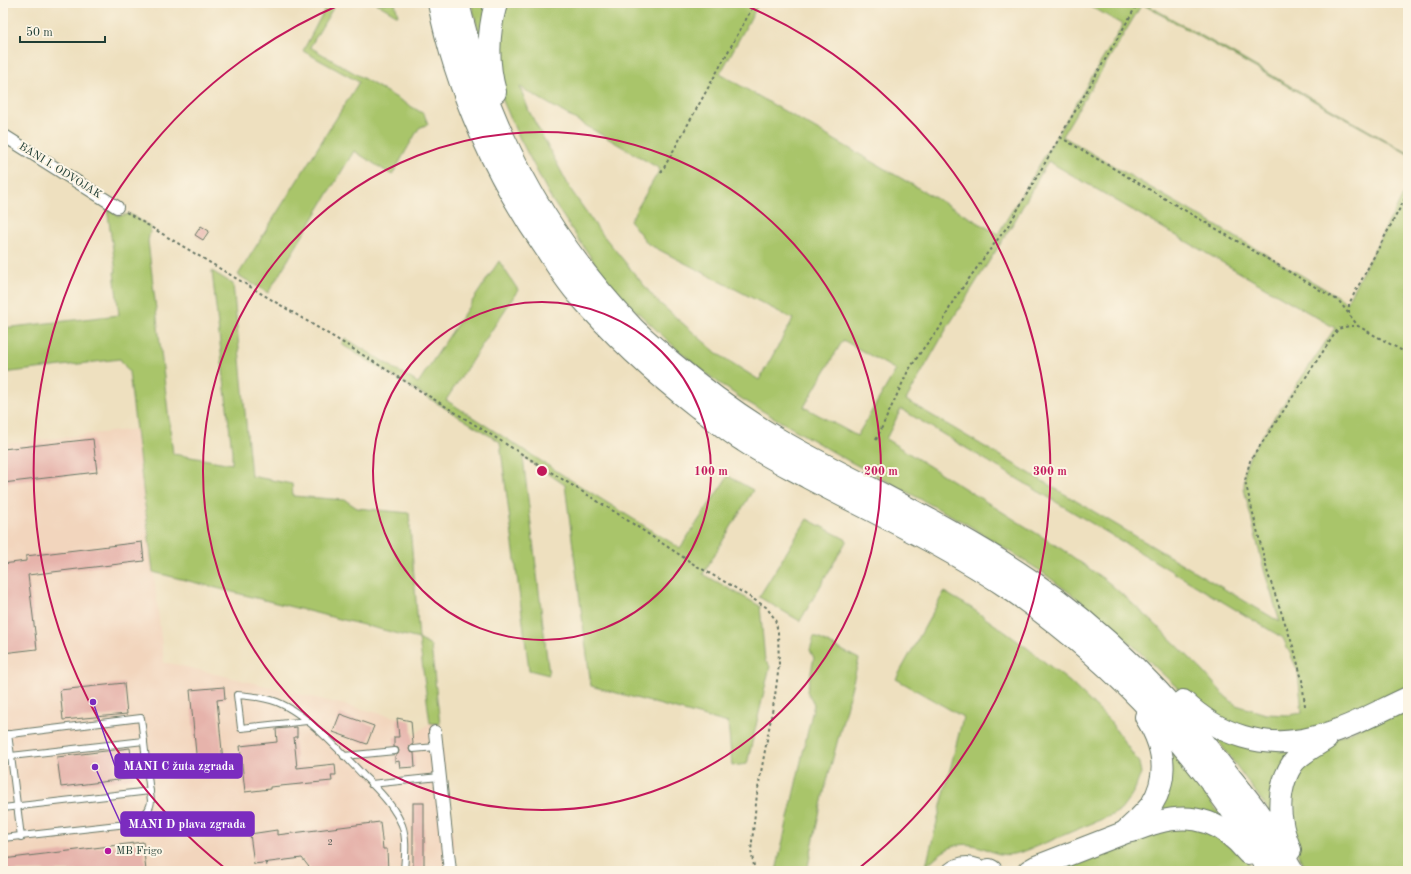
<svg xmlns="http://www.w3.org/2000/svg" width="1411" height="874" viewBox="0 0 1411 874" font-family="'Old Standard TT',serif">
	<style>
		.built { fill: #f2d5bd }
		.green { fill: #a9c56b; stroke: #648150; fill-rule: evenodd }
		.building { fill: #e6b3ab }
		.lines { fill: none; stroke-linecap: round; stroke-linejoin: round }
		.lane-casing { stroke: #677665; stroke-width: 8 }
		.street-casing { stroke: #677665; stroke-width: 14 }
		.highway-casing { stroke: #677665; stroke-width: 24 }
		.path { stroke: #677665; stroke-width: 2; stroke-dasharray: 3 3; stroke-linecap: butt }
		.lane { stroke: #fff; stroke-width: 6 }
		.street { stroke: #fff; stroke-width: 12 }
		.highway { stroke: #fff; stroke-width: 22 }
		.ring { fill: none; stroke: #c2185b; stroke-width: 2 }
		.poi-dot { fill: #b5179e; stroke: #fcf5e5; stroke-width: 1.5 }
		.labels { text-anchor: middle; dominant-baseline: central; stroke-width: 4; stroke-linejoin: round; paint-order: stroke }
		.number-label { font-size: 9px; fill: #515a52 }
		.street-label { font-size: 11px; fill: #1f3d34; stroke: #fcf5e5 }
		.poi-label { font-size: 11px; fill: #1f3d34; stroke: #fcf5e5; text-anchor: start }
		.centre { fill: #c2185b; stroke: #fcf5e5; stroke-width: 2 }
		.ring-label { font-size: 12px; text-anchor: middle; font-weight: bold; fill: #c2185b; stroke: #fcf5e5; stroke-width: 4; stroke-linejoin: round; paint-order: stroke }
		.leader { fill: none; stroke: #7b2cbf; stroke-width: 1.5 }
		.callout-dot { fill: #7b2cbf; stroke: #fcf5e5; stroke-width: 1.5 }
		.callout { fill: #7b2cbf; stroke: #7b2cbf; stroke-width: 1.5 }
		.callout-label { font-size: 12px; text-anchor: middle; font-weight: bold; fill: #fff }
	</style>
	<rect width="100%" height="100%" fill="#fcf5e5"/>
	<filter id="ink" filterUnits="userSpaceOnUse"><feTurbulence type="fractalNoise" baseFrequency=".025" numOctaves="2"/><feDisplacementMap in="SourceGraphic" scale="8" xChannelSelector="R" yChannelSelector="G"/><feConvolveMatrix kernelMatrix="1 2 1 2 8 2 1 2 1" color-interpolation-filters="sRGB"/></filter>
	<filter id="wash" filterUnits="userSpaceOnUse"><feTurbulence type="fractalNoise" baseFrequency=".012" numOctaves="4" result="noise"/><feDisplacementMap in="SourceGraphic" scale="16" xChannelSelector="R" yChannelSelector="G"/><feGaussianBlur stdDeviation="0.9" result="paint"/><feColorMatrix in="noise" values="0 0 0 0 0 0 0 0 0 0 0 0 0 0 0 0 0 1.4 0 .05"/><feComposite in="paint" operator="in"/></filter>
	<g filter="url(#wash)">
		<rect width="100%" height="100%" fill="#eee0bf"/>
		<polygon class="built" points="137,429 164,663 174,664 411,721 413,736 430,723 440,724 457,871 3,871 3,444"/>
		<g class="green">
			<polygon points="328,3 336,3 310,47 424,114 428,124 419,128 392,175 354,151 268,293 238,275 359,82 303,51"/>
			<polygon points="376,3 395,3 398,16"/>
			<polygon points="471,3 489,3 483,48"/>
			<path d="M502 3H759L720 74 998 234 1123 25 1085 3H1144L1408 153V154L1142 4 1062 136 1342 299 1346 303 1408 186V690L1312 732H1244L1187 697 1127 640 1083 603 1042 572 965 523 847 460 742 399 712 378 679 351 632 307 598 268 552 200 517 133 504 103 499 87ZM520 87 660 169 630 221 648 244 793 319 759 380 718 354 656 300 598 229 571 190 529 111ZM1048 161 1335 328 1252 451 1245 468 1244 489 1264 570 1280 622 906 400 947 328 1014 222ZM843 340 896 370 857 436 804 407ZM901 409 1283 638 1298 671 1302 713 1289 715 1266 714 1236 705 1226 697 1203 671 1152 621 1108 582 1063 550 886 439Z"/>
			<polygon points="107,207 118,216 130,214 151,227 148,241 173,454 232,464 232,452 212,271 233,284 251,476 292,484 293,496 345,500 357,508 409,513 419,639 431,646 440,724 430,723 419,639 153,572 129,372 120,359 3,373 3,328 119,315 114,272 116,272"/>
			<polygon points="499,261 518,290 446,400 569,479 680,548 728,476 753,490 703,574 760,606 765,661 770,666 747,764 732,766 728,723 591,686 565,485 523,457 549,675 529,670 500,442 341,344 345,338 418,383"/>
			<polygon points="807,519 847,540 800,621 759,597"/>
			<path d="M944 592 970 607 1026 647 1071 683 1109 720 1139 763 1141 773 1135 789 1129 799 1121 810 1110 816C1090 824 1070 832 1050 841 1038 845 1026 852 1013 854 1003 856 994 853 986 849 959 838 945 848 926 866L963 717 896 679Z"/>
			<polygon points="814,636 859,659 823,796 807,871 776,871 814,704 807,691 814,658 810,650"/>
			<polygon points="1408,705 1408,871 1306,871 1296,850 1285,820 1295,771 1327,743"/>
			<polygon points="1211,731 1302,747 1273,816"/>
			<polygon points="1167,744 1205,793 1224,821 1149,818"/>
			<polygon points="1197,824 1245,857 1254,871 1048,871 1143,833"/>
		</g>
		<g id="blocks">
			<g class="building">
				<polygon points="201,226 209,231 203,240 195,235"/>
				<polygon points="93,439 97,472 3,483 3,449"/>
				<polygon points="142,542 144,561 28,575 37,649 3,653 3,564 26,561 26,556"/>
				<polygon points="124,683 127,714 63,720 60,690"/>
				<polygon points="224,687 225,699 217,700 223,761 197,764 190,690"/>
				<polygon points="340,714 374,726 367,744 333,732"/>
				<polygon points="397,718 411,721 413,744 410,746 409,749 410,752 414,753 415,767 400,768 399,761 395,762 395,756 398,754 399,751 398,748 394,747 394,737 399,737"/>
				<polygon points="297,727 297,737 294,737 297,768 335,764 336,775 331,775 332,781 270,787 270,789 245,792 240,746 277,742 276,729"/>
				<polygon points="130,748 134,778 61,787 57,757"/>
				<rect x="413" y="803" width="11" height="68"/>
				<polygon points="380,822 383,849 387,849 388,871 312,871 302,858 254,864 250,834 277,830 277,835"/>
				<polygon points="143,842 146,871 3,871 3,859"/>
			</g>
		</g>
	</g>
	<g filter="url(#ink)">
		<use href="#blocks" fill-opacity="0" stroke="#677665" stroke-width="1"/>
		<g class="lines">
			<defs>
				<g id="lane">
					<path d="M307 721 241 728 237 695C251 696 264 697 277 702 307 714 340 751 363 775 374 786 387 798 395 812 398 816 400 821 402 825 407 839 405 856 404 871"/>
					<path d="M3 735 141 718 151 801C150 814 138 820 127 824L3 838"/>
					<polyline points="413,749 436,747"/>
					<polyline points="344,756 395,751"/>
					<polyline points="3,757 11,756 8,734"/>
					<polyline points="371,784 439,777"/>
					<polyline points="3,808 150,791"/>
					<polyline points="21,837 11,756 144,741"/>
				</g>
				<g id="street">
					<polyline points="3,135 117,207"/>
					<polyline points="435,732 450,871"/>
					<path d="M947 871C960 860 976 861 989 871"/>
				</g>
				<g id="highway">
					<path d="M439 3C456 91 497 179 548 252 557 266 566 280 577 293 613 335 655 374 699 408 714 419 728 431 744 441 765 455 787 466 809 478 877 514 947 546 1010 589 1116 663 1207 759 1269 871"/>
					<path d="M458 3C487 128 544 235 633 328 645 340 658 350 670 361 704 390 738 415 776 438 806 456 838 472 870 488 925 517 980 546 1031 581 1109 634 1174 703 1230 777 1242 792 1254 806 1264 822 1274 838 1282 855 1292 871"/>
					<path d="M495 92C487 63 488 32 496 3"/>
					<path d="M1183 701C1218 735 1265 750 1312 738 1346 730 1377 712 1408 698"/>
					<path d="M1126 831C1135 822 1145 814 1152 804 1170 775 1163 744 1146 717"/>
					<path d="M1290 850C1287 841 1283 832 1282 823 1278 804 1281 780 1293 763 1301 753 1315 746 1326 739"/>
					<polyline points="989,870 991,871"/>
					<path d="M1029 871 1036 867 1126 832C1139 830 1146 825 1158 822 1196 812 1223 823 1248 853"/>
				</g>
			</defs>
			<use href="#lane" class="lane-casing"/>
			<use href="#street" class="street-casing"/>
			<use href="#highway" class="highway-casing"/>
			<g class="path">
				<polyline points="1060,137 1339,301 1358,326 1408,354"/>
				<polyline points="661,173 755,3"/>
				<polyline points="126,212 350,347 615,512 695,565 732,586 766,607 775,619 778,632 779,665 775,696 757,794 751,851 755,871"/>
				<polyline points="1349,313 1349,304 1353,296 1408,193"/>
				<polyline points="876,440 908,371 925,346 940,328 953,301 986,255 1010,223 1138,3"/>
				<polyline points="1305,706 1302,680 1294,649 1268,574 1245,481 1250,461 1338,329 1349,326 1358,326"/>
				<polyline points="266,863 267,871"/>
			</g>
			<use href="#lane" class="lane"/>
			<use href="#street" class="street"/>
			<use href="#highway" class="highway"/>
		</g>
	</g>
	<g class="ring">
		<circle cx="542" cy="471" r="169"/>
		<circle cx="542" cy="471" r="339"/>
		<path d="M226 869A508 508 0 0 1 344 3M740 3A508 508 0 0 1 858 869"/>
	</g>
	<circle class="poi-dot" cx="108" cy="851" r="4"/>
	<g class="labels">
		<g class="number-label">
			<text x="330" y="842">2</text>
		</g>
		<g class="street-label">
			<text transform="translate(60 171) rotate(32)">BANI I. ODVOJAK</text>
		</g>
		<g class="poi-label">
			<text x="116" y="851">MB Frigo</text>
		</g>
	</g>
	<circle cx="542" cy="471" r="6" class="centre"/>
	<g class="ring-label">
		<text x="711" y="475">100 m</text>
		<text x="881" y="475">200 m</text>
		<text x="1050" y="475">300 m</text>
	</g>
	<path class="leader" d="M93 702L115 766M95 767L121 824"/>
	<g class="callout-dot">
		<circle cx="93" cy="702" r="4"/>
		<circle cx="95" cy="767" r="4"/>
	</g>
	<g class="callout">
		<rect x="115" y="754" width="127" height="24" rx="4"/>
		<rect x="121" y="812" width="133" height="24" rx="4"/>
	</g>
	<g class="callout-label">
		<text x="179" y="770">MANI C žuta zgrada</text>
		<text x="187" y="828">MANI D plava zgrada</text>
	</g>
	<rect width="1411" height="874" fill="none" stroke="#fcf5e5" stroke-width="16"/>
	<path d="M20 36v6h85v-6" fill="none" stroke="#1f3d34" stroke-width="2"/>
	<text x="26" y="36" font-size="12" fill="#1f3d34" stroke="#fcf5e5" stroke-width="3" paint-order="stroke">50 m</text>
</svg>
